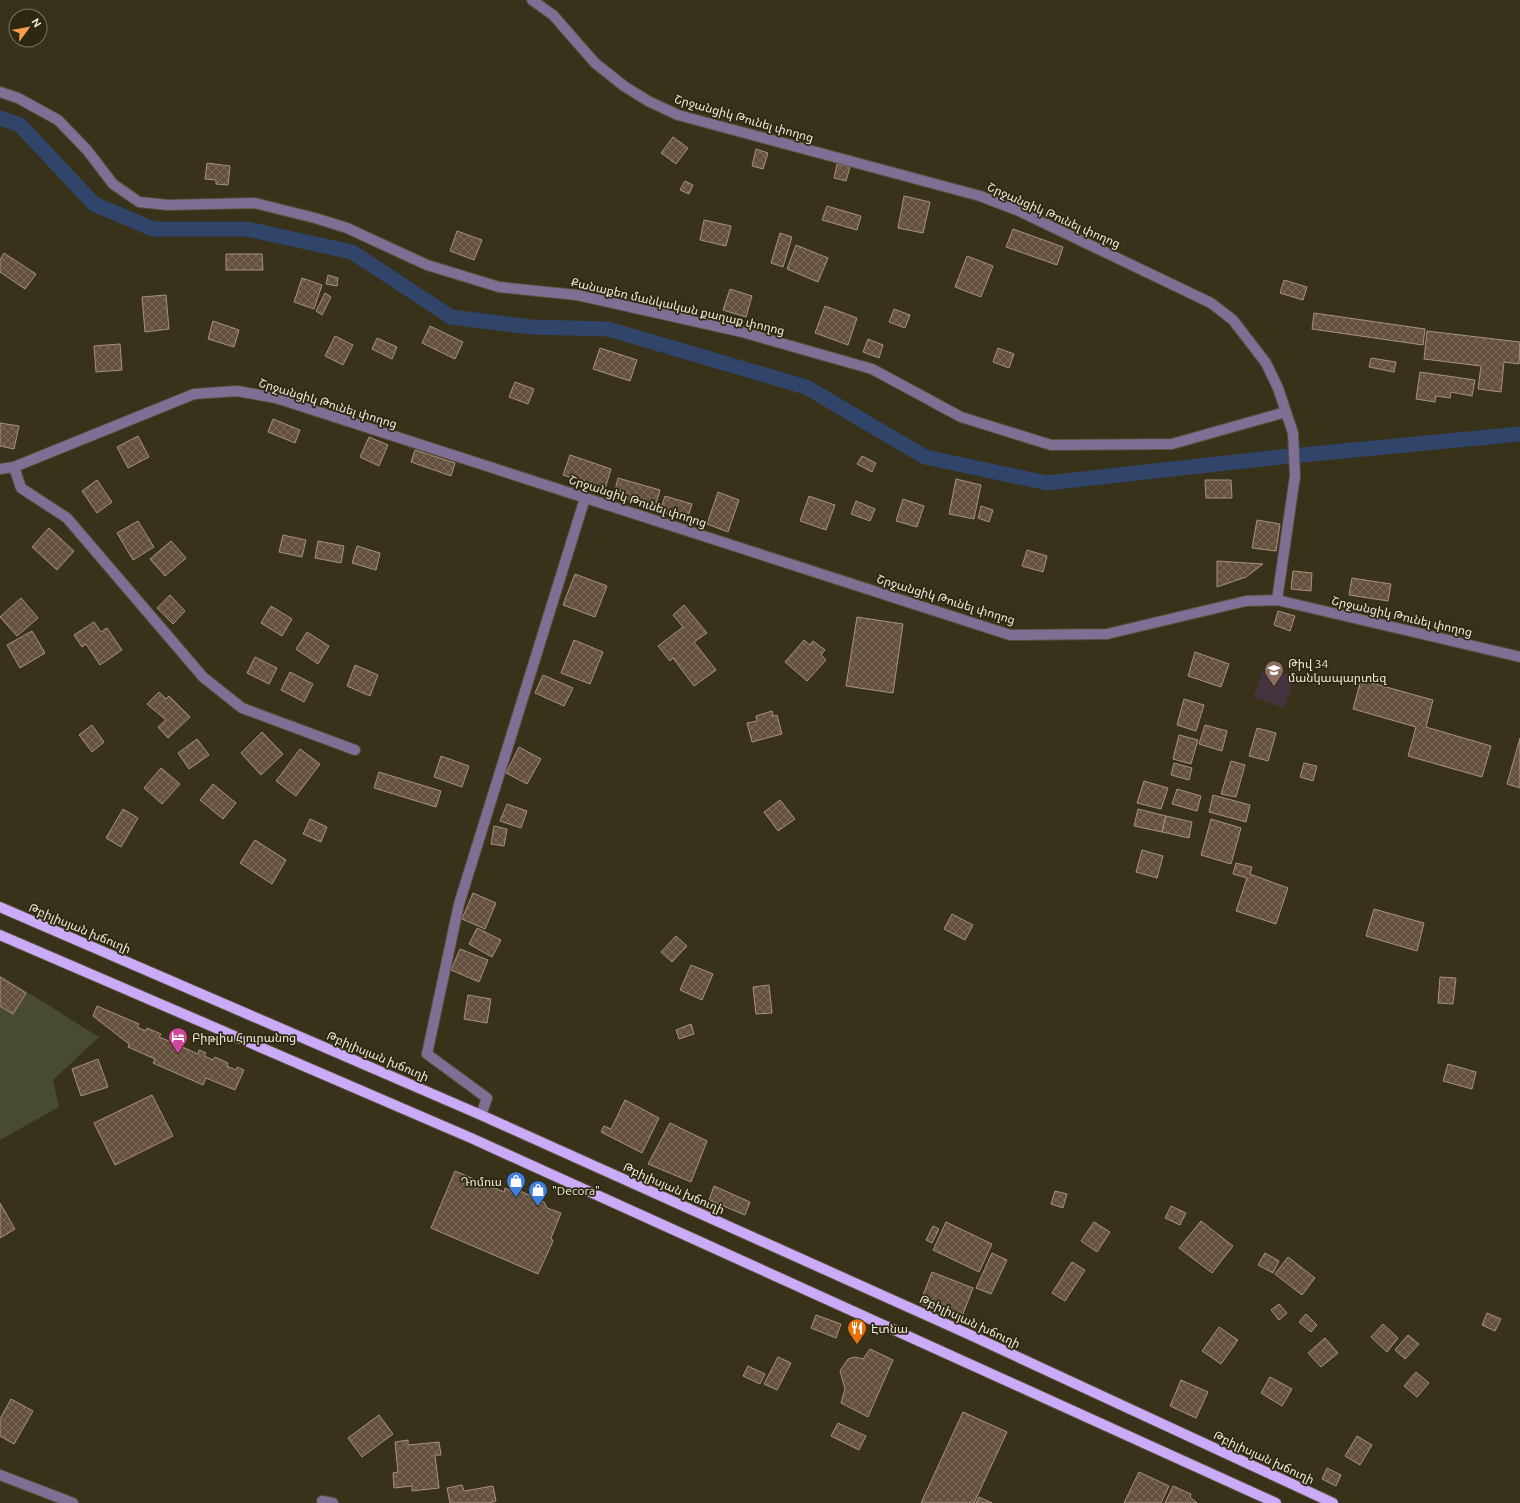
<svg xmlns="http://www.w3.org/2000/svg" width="1520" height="1503" viewBox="0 0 1520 1503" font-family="Ubuntu,'Noto Sans Armenian',sans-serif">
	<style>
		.education { fill: #443440 }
		.green { fill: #484b2f }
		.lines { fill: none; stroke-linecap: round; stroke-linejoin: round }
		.canal { stroke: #31456b; stroke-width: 15 }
		.building { fill: url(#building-cross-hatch); stroke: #a9917f }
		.minor-casing { stroke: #555039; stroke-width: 12 }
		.major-casing { stroke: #555039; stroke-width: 12 }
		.minor { stroke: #7f6f95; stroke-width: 10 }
		.major { stroke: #cbabf8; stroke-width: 10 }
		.labels { text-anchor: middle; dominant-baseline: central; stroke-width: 3.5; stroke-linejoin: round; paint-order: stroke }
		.street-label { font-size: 12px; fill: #eeebdc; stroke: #2d2811 }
		.poi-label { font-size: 12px; fill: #eeebdc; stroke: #2d2811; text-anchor: start }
	</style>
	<defs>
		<pattern id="building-cross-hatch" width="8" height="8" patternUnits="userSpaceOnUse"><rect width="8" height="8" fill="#65503f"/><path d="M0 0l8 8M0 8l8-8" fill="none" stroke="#7b695a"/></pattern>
	</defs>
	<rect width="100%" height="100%" fill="#38321a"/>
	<polygon class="education" points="1265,666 1295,677 1284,708 1253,697"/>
	<polygon class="green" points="0,975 99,1037 53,1080 59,1107 0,1140"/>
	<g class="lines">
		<polyline class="canal" points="0,118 20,125 94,204 153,229 247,229 352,252 451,317 531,327 608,329 806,387 925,457 1047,483 1271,458 1520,434"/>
	</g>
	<g class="building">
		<polygon points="673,137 688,148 676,164 661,153"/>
		<polygon points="756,149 768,153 763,169 752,166"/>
		<polygon points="207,163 230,166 228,185 216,184 216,180 205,179"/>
		<polygon points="837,164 850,167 846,181 834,178"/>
		<polygon points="685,181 693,185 689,194 680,190"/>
		<polygon points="904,196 930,202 923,233 898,228"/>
		<polygon points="827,206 861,216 857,230 822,220"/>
		<polygon points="704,220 731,226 726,246 700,240"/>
		<polygon points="1013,229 1063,247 1057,265 1006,247"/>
		<polygon points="457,231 482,240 474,260 450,251"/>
		<polygon points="780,233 792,237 783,267 771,263"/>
		<polygon points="796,245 828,258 818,282 787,269"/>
		<polygon points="4,253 36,274 25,289 0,272 0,260"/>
		<polygon points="226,254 262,254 263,270 226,270"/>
		<polygon points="967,256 993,266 981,297 955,287"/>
		<polygon points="328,275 338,278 337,286 326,284"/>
		<polygon points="302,278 322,285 314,309 294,302"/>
		<polygon points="1284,280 1307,287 1303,300 1280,293"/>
		<polygon points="730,289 752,296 746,317 723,310"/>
		<polygon points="325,293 331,297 322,315 316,311"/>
		<polygon points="166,295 169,329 145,332 142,297"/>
		<polygon points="825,306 857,318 848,345 815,333"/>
		<polygon points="894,309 910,315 905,328 889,322"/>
		<polygon points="1314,313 1425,329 1423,345 1312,329"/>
		<polygon points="213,321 239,330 234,347 208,339"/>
		<polygon points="430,326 463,342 455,359 422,343"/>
		<polygon points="1427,331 1520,342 1519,364 1504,362 1501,392 1478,389 1481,366 1424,359"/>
		<polygon points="335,336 353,345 343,365 325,356"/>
		<polygon points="377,338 397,347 392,359 372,349"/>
		<polygon points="868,339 883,345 879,358 863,352"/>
		<polygon points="120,344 122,370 96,372 94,346"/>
		<polygon points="600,348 637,360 630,381 593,369"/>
		<polygon points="998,348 1014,354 1009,368 993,362"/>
		<polygon points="1371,358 1396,362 1394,372 1369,367"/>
		<polygon points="1420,372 1475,380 1472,396 1451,392 1450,398 1436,396 1435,402 1416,399"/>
		<polygon points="515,382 534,389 528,404 509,397"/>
		<polygon points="273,419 300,430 295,443 268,432"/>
		<polygon points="0,423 19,426 14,449 0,446"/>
		<polygon points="138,436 149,457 128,468 117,447"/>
		<polygon points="369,437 388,445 379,466 360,457"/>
		<polygon points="415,450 455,463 451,476 411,462"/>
		<polygon points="570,455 611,469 605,489 563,475"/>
		<polygon points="862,456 876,463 872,472 857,464"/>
		<polygon points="618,478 660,490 655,507 614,495"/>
		<polygon points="956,479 981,485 974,519 949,514"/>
		<polygon points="97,480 112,502 97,513 82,491"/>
		<polygon points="1205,480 1231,480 1232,498 1206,498"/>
		<polygon points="718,492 739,500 728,532 707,524"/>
		<polygon points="665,496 692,504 687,520 660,511"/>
		<polygon points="809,496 835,505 826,530 800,521"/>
		<polygon points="903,499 924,506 917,527 896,521"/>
		<polygon points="856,501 875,509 870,521 851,514"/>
		<polygon points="981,506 993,510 989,522 978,518"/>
		<polygon points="1257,520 1280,524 1276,551 1252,548"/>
		<polygon points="138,521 154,547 133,560 117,533"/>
		<polygon points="49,528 74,551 57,570 32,547"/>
		<polygon points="283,535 306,540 302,557 279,552"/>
		<polygon points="171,541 186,558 165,576 150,559"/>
		<polygon points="318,541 344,546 341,563 315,558"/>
		<polygon points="357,546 380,553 376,570 352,563"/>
		<polygon points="1027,550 1047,556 1043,572 1022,566"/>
		<polygon points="1217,561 1263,564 1246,577 1217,587"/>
		<polygon points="1293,571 1312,573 1311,591 1291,589"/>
		<polygon points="575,574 607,586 595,617 563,605"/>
		<polygon points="1352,578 1391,584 1388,601 1349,595"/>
		<polygon points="170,595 185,611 173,624 157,608"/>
		<polygon points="21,598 38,618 17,636 0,617"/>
		<polygon points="684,605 707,633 694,642 716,670 694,686 673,658 670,661 658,646 683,627 673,615"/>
		<polygon points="271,606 292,619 282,636 261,623"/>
		<polygon points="1278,611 1295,616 1290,631 1274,625"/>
		<polygon points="857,617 903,624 893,693 846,686"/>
		<polygon points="94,622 101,632 107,628 122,650 100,665 86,644 82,647 74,635"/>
		<polygon points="32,631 45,653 20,668 7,645"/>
		<polygon points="307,632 329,646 318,664 296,649"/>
		<polygon points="574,640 603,652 590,684 561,673"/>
		<polygon points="804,640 810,645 813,641 825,650 821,655 826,660 807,681 785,662"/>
		<polygon points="1195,652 1229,664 1221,687 1188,676"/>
		<polygon points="255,657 277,668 269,684 247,673"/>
		<polygon points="355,665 378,675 370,696 347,686"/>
		<polygon points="290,672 313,684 304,702 281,690"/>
		<polygon points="543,675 573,688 564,706 535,693"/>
		<polygon points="1361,680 1433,700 1426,727 1491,746 1482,777 1408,756 1416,727 1353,709"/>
		<polygon points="159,692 166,699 169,696 190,717 168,738 158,727 166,720 147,704"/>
		<polygon points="1184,699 1204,705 1196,731 1177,725"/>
		<polygon points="772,711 773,716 777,715 782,734 752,742 747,723 757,721 756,716"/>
		<polygon points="92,725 104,742 92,752 79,735"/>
		<polygon points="1205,725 1227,731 1222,751 1199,744"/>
		<polygon points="1257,728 1276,733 1268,761 1249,756"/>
		<polygon points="262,732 283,754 261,775 241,753"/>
		<polygon points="1179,735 1198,740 1191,764 1173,759"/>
		<polygon points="1520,738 1520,788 1507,784"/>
		<polygon points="197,739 209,755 189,769 178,753"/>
		<polygon points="519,747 541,759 527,784 506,773"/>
		<polygon points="300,749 320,764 296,796 276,781"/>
		<polygon points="441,756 469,766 462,787 434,777"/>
		<polygon points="1231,761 1245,765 1236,797 1221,794"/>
		<polygon points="1174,763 1192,768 1189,780 1171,775"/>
		<polygon points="1304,763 1317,766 1313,781 1300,777"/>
		<polygon points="161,768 180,784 162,804 144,788"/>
		<polygon points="379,772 441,791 436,807 374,788"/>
		<polygon points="1144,781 1168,788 1161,809 1137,803"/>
		<polygon points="213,784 236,803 223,819 200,800"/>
		<polygon points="1177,789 1201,796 1197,811 1172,804"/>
		<polygon points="1213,795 1250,805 1246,822 1209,812"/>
		<polygon points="780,800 795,819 778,831 764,812"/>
		<polygon points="507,804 527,811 521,828 500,821"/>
		<polygon points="123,809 138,818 121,847 106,838"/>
		<polygon points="1138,809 1166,816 1162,832 1134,826"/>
		<polygon points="1166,816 1192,822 1189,838 1162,832"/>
		<polygon points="310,819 327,827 321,842 303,834"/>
		<polygon points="1211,819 1241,828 1231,864 1201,855"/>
		<polygon points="494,826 507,829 504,846 491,844"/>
		<polygon points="255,840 286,860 272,884 240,863"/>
		<polygon points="1142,850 1163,856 1157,878 1136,872"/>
		<polygon points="1236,863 1252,867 1250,874 1288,888 1276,924 1236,911 1247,878 1233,874"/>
		<polygon points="473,893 496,903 485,929 462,919"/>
		<polygon points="1374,909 1424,923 1417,951 1366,936"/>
		<polygon points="952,914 973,925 965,940 944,929"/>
		<polygon points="477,928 501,940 492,957 469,944"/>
		<polygon points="676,936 687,946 672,962 661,952"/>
		<polygon points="460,949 488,960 479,982 451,970"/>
		<polygon points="691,965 713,974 702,1000 680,990"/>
		<polygon points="0,977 26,993 13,1014 0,1006"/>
		<polygon points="1440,977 1456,978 1453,1004 1438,1003"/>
		<polygon points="769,985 772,1013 756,1014 753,987"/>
		<polygon points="468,995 491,999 487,1023 464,1019"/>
		<polygon points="97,1006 139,1024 137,1027 146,1031 147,1028 161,1034 159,1037 169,1041 171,1038 177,1041 176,1044 198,1054 199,1050 206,1053 204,1056 213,1060 215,1057 228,1063 227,1066 236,1070 237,1067 244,1070 235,1090 206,1078 203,1085 153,1063 155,1059 128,1047 129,1044 93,1016"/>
		<polygon points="691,1024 694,1034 679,1039 676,1030"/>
		<polygon points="98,1059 108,1087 81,1096 72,1069"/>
		<polygon points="1448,1064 1476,1072 1472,1089 1443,1081"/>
		<polygon points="152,1095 173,1136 115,1165 94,1123"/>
		<polygon points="625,1100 659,1118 642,1153 601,1132 604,1126 611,1129"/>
		<polygon points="670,1123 707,1141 691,1182 648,1164"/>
		<polygon points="455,1171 504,1192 505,1188 517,1194 520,1191 544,1202 547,1208 561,1213 551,1238 553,1241 538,1274 431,1228"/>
		<polygon points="714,1186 750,1202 745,1215 709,1200"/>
		<polygon points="1055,1191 1067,1194 1063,1208 1051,1204"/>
		<polygon points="0,1203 15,1229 0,1238"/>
		<polygon points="1171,1206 1186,1213 1180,1225 1165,1218"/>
		<polygon points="1201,1221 1233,1246 1212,1273 1179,1248"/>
		<polygon points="946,1222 992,1244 979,1272 933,1250"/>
		<polygon points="1094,1222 1110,1232 1097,1252 1081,1241"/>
		<polygon points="933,1226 939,1229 932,1243 926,1240"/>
		<polygon points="992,1253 1007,1260 991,1294 976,1288"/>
		<polygon points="1265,1253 1279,1261 1273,1273 1258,1265"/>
		<polygon points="1288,1257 1315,1278 1302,1295 1275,1274"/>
		<polygon points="1072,1262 1085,1270 1065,1301 1052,1293"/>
		<polygon points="932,1272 973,1288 961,1319 920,1303"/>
		<polygon points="1279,1304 1287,1313 1279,1320 1271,1310"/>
		<polygon points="1487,1313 1501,1319 1495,1331 1482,1325"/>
		<polygon points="1306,1314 1317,1325 1311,1332 1299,1322"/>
		<polygon points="816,1315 841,1324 836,1338 811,1328"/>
		<polygon points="1383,1324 1398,1338 1387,1352 1371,1337"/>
		<polygon points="1219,1327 1238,1340 1221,1364 1202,1351"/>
		<polygon points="1408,1335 1419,1344 1405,1359 1395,1350"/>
		<polygon points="1325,1338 1338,1353 1321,1367 1308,1353"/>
		<polygon points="870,1349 893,1360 868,1417 841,1403 845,1389 840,1371 848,1359 855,1357 863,1359"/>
		<polygon points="778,1357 791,1363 777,1390 764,1384"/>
		<polygon points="748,1366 765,1374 760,1384 743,1376"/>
		<polygon points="1416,1372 1429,1383 1417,1397 1404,1386"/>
		<polygon points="1270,1377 1292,1389 1282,1406 1261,1393"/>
		<polygon points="1181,1380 1208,1392 1196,1418 1170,1406"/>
		<polygon points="11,1399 33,1411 14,1444 0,1436 0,1419"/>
		<polygon points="963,1412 1007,1432 974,1503 921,1503"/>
		<polygon points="379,1415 393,1434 362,1457 348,1438"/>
		<polygon points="838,1423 866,1436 859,1450 831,1436"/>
		<polygon points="1357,1436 1372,1445 1360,1465 1345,1456"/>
		<polygon points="408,1440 408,1445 439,1442 441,1455 435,1455 439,1488 412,1491 412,1486 394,1488 393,1473 398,1472 395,1442"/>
		<polygon points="1327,1468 1341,1475 1336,1486 1322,1479"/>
		<polygon points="1139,1472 1169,1486 1161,1503 1124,1503"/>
		<polygon points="462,1485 464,1491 493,1486 496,1501 489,1503 450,1503 447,1488"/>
		<polygon points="1173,1486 1191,1494 1190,1497 1197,1503 1165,1503"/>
		<polygon points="979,1497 992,1503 976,1503"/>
	</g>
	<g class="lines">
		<defs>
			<g id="minor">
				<polyline points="532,0 553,15 595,63 624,86 648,101 678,115 980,196 1019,211 1211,303 1233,320 1266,363 1278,388 1293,433 1295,476 1277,600"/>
				<polyline points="0,92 18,98 58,120 87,150 113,184 139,202 168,205 255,203 315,218 347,228 427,265 499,287 577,295 742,332 872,369 961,417 1051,445 1172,444 1286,412"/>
				<polyline points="14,467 21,488 67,518 203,677 242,708 355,750"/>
				<polyline points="0,469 14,467 194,394 237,391 276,398 1010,635 1107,634 1246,601 1277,600 1520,657"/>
				<polyline points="481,1115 487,1098 427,1054 459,904 585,498"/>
				<polyline points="0,1475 73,1503"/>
				<polyline points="322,1501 333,1503"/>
			</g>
			<g id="major">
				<polyline points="0,907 481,1115 966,1333 1333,1503"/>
				<polyline points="0,935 471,1138 1276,1503"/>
			</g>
		</defs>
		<use href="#minor" class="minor-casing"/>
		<use href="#major" class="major-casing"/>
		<use href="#minor" class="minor"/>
		<use href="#major" class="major"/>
	</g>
	<defs>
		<symbol id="school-pin" viewBox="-11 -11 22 30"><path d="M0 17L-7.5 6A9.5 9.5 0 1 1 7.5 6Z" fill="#8d6e63" stroke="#2d2811"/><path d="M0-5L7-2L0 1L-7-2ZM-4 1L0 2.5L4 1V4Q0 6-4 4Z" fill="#fff"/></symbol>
		<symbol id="hotel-pin" viewBox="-11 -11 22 30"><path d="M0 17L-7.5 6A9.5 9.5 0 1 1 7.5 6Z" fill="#d1479c" stroke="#2d2811"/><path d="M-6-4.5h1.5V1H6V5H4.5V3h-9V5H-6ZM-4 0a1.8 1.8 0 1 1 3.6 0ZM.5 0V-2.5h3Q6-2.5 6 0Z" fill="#fff"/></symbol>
		<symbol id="shop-pin" viewBox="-11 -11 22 30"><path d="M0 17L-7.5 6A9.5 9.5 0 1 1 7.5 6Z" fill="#3f7fe0" stroke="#2d2811"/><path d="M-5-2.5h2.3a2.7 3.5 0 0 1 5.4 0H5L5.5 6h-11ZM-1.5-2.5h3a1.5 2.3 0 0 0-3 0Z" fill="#fff"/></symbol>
		<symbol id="restaurant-pin" viewBox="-11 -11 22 30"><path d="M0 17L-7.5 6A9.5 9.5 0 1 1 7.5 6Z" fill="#e8710a" stroke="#2d2811"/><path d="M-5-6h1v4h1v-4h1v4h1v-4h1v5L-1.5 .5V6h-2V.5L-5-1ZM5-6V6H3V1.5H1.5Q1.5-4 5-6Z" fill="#fff"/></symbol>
	</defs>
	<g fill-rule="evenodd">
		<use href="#school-pin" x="1263" y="659" width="22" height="30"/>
		<use href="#hotel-pin" x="167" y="1026" width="22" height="30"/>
		<use href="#shop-pin" x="505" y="1170" width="22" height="30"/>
		<use href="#shop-pin" x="527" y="1179" width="22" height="30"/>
		<use href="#restaurant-pin" x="846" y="1317" width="22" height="30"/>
	</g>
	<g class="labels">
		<g class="street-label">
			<text transform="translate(744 118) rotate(16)">Շրջանցիկ Թունել փողոց</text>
			<text transform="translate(1054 215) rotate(24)">Շրջանցիկ Թունել փողոց</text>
			<text transform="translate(678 306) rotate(13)">Քանաքեռ մանկական քաղաք փողոց</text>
			<text transform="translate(328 403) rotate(17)">Շրջանցիկ Թունել փողոց</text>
			<text transform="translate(638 501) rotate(18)">Շրջանցիկ Թունել փողոց</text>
			<text transform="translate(946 599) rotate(17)">Շրջանցիկ Թունել փողոց</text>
			<text transform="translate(1402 616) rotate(13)">Շրջանցիկ Թունել փողոց</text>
			<text transform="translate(80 928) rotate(23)">Թբիլիսյան խճուղի</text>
			<text transform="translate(378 1056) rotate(23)">Թբիլիսյան խճուղի</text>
			<text transform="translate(674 1188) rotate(24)">Թբիլիսյան խճուղի</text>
			<text transform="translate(970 1321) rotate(25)">Թբիլիսյան խճուղի</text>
			<text transform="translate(1264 1457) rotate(25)">Թբիլիսյան խճուղի</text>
		</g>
		<g class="poi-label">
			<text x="1288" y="663">Թիվ 34<tspan x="1288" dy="14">մանկապարտեզ</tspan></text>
			<text x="192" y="1037">Բիթլիս Հյուրանոց</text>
			<text x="502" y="1181" text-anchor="end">Դոմուս</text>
			<text x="552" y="1190">"Decora"</text>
			<text x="871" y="1328">Էտնա</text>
		</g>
	</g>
	<g transform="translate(28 28) rotate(58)"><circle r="19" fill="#2d2811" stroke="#7a7662"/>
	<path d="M0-3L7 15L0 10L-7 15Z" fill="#fa9f4e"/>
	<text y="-6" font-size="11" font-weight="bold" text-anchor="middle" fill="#eeebdc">N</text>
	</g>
</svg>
